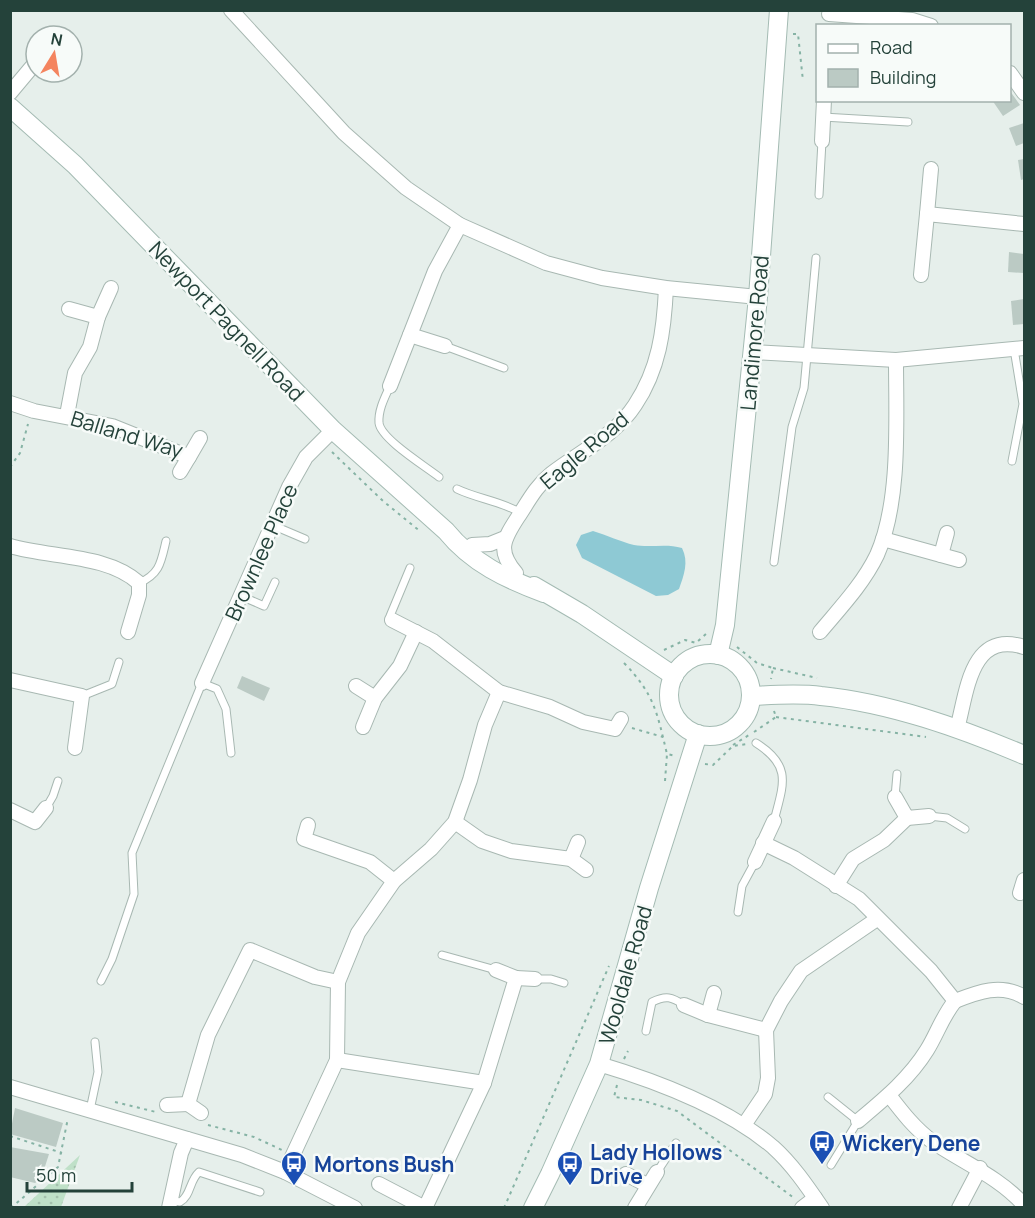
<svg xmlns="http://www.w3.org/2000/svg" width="1035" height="1218" viewBox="0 0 1035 1218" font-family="Manrope,sans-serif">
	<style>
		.park { fill: url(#park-dots) }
		.water { fill: #8ec9d4 }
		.building { fill: #bbcac4 }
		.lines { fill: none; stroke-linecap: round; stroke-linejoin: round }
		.lane-casing { stroke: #a8b8b2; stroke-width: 9 }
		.street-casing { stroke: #a8b8b2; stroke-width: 16 }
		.secondary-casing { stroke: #a4bbb3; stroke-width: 20 }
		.path { stroke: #86b3a5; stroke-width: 2; stroke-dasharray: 3 4.5; stroke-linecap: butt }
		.lane { stroke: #fff; stroke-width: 7 }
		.street { stroke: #fff; stroke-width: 14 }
		.secondary { stroke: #fff; stroke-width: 18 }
		.labels { text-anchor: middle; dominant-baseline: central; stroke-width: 5; stroke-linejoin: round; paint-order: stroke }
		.street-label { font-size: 21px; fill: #24423a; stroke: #f7fbf9 }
		.transit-label { font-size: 21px; font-weight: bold; fill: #164399; stroke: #f7fbf9; text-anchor: start }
	</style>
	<defs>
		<pattern id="park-dots" width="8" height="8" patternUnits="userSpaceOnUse" patternTransform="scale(1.5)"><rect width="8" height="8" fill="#bfe0c8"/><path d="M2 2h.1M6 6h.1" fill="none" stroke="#a4c1ad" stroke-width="1.8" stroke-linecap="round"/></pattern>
	</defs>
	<rect width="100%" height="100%" fill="#e6efeb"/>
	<polygon class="park" points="80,1155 61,1207 24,1207"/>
	<path class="water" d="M593 531C607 535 621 542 634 545 651 548 666 543 682 548 689 562 684 575 679 589L668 595 656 596 582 558 576 545 581 535Z"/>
	<g class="building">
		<polygon points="1010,91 1020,105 1003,116 992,100 1010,100"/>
		<polygon points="1024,123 1024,143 1016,146 1009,128"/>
		<polygon points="1024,159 1024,179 1021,180 1018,160"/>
		<polygon points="1009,252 1024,254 1024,273 1008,272"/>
		<polygon points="1024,299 1024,324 1013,325 1011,301"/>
		<polygon points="242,676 270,688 264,701 237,688"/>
		<polygon points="15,1108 63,1123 56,1147 10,1134"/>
		<polygon points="10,1147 49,1154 41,1179 35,1183 10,1177"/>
	</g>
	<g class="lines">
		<defs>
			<g id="lane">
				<polyline points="823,117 908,122"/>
				<polyline points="819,195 822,141"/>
				<polyline points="445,346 504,368"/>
				<path d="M390 386C385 397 378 410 379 423 381 439 425 466 439 477"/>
				<polyline points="1012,461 1023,404 1014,349"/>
				<path d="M457 489C478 499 501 501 521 513"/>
				<polyline points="272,525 305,539"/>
				<polyline points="774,562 792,427 804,388 816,258"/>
				<path d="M139 583C160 574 161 562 166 541"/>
				<polyline points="241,596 264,606 275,582"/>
				<polyline points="392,620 390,616 410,568"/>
				<polyline points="82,696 112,684 119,662"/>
				<path d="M756 743C793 766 783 785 774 821"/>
				<polyline points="895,797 897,774"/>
				<polyline points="46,808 53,796 58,781"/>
				<polyline points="929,816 947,818 965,829"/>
				<polyline points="738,912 742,886 755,862"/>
				<polyline points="442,955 496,970"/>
				<polyline points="535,979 551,979 564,983"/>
				<polyline points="101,981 112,959 134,894 132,853 202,683 217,689 226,709 231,753"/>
				<path d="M646 1031 652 1002C666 995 672 997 684 1005"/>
				<polyline points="828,1097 858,1121 831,1165"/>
				<polyline points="90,1110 98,1072 95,1042"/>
				<polyline points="657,1172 676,1143"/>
				<path d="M169 1200 180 1202C191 1196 189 1181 199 1172L260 1192"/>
			</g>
			<g id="street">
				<polyline points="231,10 344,133 406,188 460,225 546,263 602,278 666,288 758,297"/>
				<polyline points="829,14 912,20 931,26"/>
				<polyline points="72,59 73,60"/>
				<polyline points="1010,73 1024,93"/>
				<polyline points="10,93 36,62"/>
				<polyline points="822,141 824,100"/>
				<polyline points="927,214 931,169"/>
				<polyline points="921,275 927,214 1024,224"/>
				<polyline points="98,317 111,288"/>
				<polyline points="410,335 445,346"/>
				<polyline points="752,352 896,360 1024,348"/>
				<polyline points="390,386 435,271 460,225"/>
				<polyline points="10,403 34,411 112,426 189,457 200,438"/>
				<polyline points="67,415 75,373 90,347 98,317 69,309"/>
				<polyline points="180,472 189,457"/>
				<polyline points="883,539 959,560"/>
				<polyline points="472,545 490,544 505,538"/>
				<path d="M10 546C51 558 107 554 139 583V595L128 632"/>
				<polyline points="941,555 947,533"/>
				<path d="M516 573C497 551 503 540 518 517 528 502 536 486 551 474 579 452 615 436 635 405 659 369 664 331 666 288"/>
				<polyline points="392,620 433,641 499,692 550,707 583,722 615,729 621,719"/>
				<path d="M820 632C840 608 863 584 877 555 901 501 896 419 896 360"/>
				<polyline points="10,680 82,696 75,748"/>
				<polyline points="202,683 289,487 306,457 333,430"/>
				<polyline points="356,686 375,698"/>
				<polyline points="363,727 375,698 400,666 416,632"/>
				<path d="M957 729C967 693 970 630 1024 647"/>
				<polyline points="895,797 907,818 929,816"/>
				<polyline points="10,810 35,822 46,808"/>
				<polyline points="455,822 482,841 511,851 571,859 578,842"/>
				<polyline points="308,825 304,839 370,862 394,881"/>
				<path d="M763 843 794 858 859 899 931 971 955 1001C978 992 1001 983 1024 997"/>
				<polyline points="571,859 586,870"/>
				<polyline points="755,862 774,821"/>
				<polyline points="836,886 853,859 884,840 907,818"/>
				<polyline points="1020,893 1024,880"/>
				<polyline points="516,978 535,979"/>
				<polyline points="684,1005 708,1015 766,1030"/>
				<polyline points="708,1015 714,993"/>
				<polyline points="337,1060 484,1083"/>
				<path d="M599 1064C656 1081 727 1108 773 1147 792 1164 807 1186 822 1208"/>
				<polyline points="10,1087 242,1155 285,1172 355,1208"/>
				<path d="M889 1095C902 1112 915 1129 933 1142 964 1163 999 1177 1024 1205"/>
				<polyline points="167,1105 188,1104"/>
				<polyline points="201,1113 188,1104 208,1035 250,950 315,977 338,982"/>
				<path d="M858 1121C883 1100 909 1079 927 1050 937 1034 942 1017 955 1001"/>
				<polyline points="744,1125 765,1094 768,1078 766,1030 781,1001 801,971 877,919"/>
				<polyline points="285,1172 337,1060 338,982 358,933 394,881 431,849 455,822 470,780 485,725 499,692"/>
				<polyline points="626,1174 647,1185"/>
				<polyline points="379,1184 425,1208"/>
				<polyline points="169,1208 181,1153 187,1139"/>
				<polyline points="425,1208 484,1083 516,978 496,970"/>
				<polyline points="635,1208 657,1172"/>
				<polyline points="802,1208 815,1198"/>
				<polyline points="959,1208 980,1168"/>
			</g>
			<g id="secondary">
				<path d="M10 107 75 165 333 430 446 531C472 563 506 579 544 593"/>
				<polyline points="534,586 582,614 674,676"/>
				<circle cx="710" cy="695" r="41"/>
				<polyline points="718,655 725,625 758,297 779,10"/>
				<path d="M751 696C774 695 798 693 821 696 890 703 960 728 1024 755"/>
				<polyline points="533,1208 550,1174 599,1064 649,888 698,734"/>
			</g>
		</defs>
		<use href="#lane" class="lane-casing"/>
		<use href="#street" class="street-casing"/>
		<use href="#secondary" class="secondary-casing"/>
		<g class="path">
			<polyline points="793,34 798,34 803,81"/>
			<polyline points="332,452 383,501 421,532"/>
			<polyline points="10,467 20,453 28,424"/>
			<polyline points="737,647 757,663 773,668 771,679"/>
			<polyline points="664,650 685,640 696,643 706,634"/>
			<path d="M624 663C655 695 657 713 667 754L676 756"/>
			<polyline points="773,668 817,678"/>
			<polyline points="776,717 926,737"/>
			<polyline points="632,728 663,737"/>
			<polyline points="754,732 776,717 774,711"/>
			<polyline points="733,745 749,735"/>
			<polyline points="705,764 713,765 733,746 747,744"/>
			<polyline points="665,781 667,754"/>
			<polyline points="624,1059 628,1051"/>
			<polyline points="617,1085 614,1097 641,1100 677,1111 794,1198"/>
			<polyline points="115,1102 156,1112"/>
			<polyline points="208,1125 254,1137 282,1150"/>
			<polyline points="10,1136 62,1153"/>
			<polyline points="11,1208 58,1167 68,1118"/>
			<polyline points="504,1208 609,966"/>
		</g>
		<use href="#lane" class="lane"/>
		<use href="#street" class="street"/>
		<use href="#secondary" class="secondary"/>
	</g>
	<defs>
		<symbol id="bus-pin" viewBox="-11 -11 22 30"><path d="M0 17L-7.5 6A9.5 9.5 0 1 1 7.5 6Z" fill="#1a4fb4" stroke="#f7fbf9"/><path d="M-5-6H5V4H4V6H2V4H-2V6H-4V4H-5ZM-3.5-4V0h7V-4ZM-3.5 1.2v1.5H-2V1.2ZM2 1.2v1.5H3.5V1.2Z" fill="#fff"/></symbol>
	</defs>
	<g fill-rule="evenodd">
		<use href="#bus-pin" x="807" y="1128" width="30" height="40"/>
		<use href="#bus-pin" x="279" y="1149" width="30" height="40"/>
		<use href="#bus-pin" x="555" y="1149" width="30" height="40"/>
	</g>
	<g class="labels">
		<g class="street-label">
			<text transform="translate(227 321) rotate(46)">Newport Pagnell Road</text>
			<text transform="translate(754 333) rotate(-85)">Landimore Road</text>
			<text transform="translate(127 434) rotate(17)">Balland Way</text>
			<text transform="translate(584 450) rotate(-40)">Eagle Road</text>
			<text transform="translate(261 552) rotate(-66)">Brownlee Place</text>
			<text transform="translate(625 975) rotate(-74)">Wooldale Road</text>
		</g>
		<g class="transit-label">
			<text x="842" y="1143">Wickery Dene</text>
			<text x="590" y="1152">Lady Hollows<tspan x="590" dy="24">Drive</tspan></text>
			<text x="314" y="1164">Mortons Bush</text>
		</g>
	</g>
	<rect width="1035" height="1218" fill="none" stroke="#24423a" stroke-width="24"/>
	<rect x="816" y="24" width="195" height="78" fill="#f7fbf9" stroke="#a3b1ad" stroke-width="1.5"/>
	<rect x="828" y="44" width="30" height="9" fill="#ffffff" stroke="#a3b1ad" stroke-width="1.5"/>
	<text x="870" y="54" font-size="18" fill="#24423a">Road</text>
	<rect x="828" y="69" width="30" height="18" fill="#bbcac4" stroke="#a3b1ad" stroke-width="1.5"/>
	<text x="870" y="84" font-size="18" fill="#24423a">Building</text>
	<g transform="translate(54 54) rotate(11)"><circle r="28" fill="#f7fbf9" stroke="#a3b1ad" stroke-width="1.5"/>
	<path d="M0-4.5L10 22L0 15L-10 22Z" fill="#f4845f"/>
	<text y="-9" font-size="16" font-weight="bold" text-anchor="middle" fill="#24423a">N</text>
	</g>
	<path d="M27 1182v9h105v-9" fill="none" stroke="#24423a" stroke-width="3"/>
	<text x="36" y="1182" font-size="18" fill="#24423a" stroke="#f7fbf9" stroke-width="4.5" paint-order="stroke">50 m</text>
</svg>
